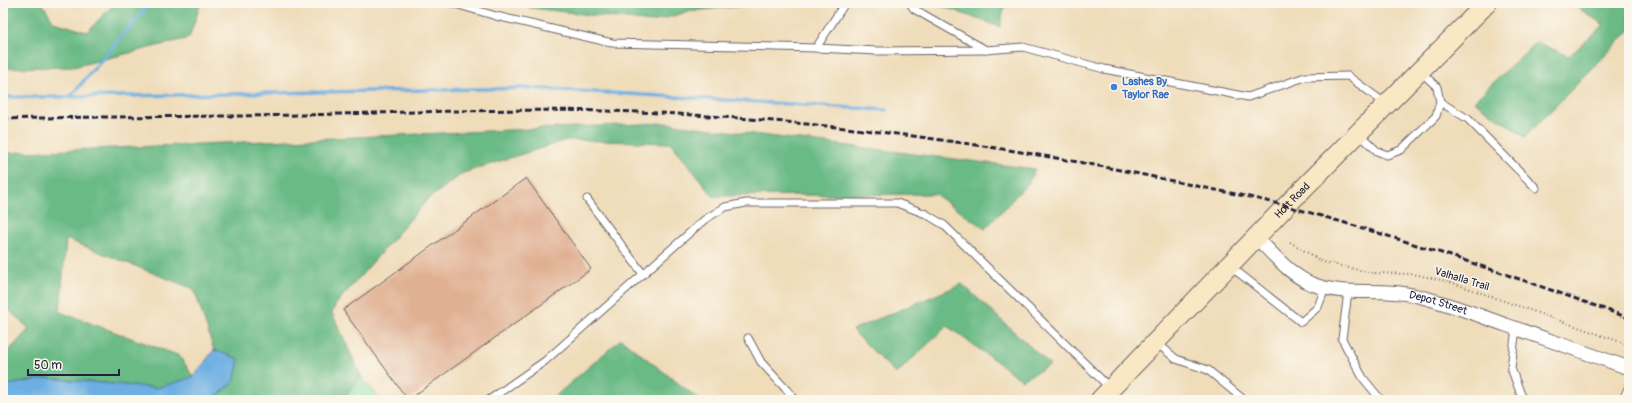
<svg xmlns="http://www.w3.org/2000/svg" width="1632" height="403" viewBox="0 0 1632 403" font-family="Pangolin,sans-serif">
	<style>
		.green { fill: #82da9e; stroke: #527e6c }
		.forest { fill: #69ba85; stroke: #466e60 }
		.water { fill: #6dafe2; stroke: #48688e }
		.lines { fill: none; stroke-linecap: round; stroke-linejoin: round }
		.stream { stroke: #6dafe2; stroke-width: 3.5 }
		.building { fill: #e0b093 }
		.lane-casing { stroke: #6a6367; stroke-width: 9 }
		.street-casing { stroke: #6a6367; stroke-width: 15 }
		.secondary-casing { stroke: #6a6367; stroke-width: 21 }
		.path { stroke: #6a6367; stroke-width: 2; stroke-dasharray: 1 3; stroke-linecap: butt }
		.lane { stroke: #fff; stroke-width: 7 }
		.street { stroke: #fff; stroke-width: 13 }
		.secondary { stroke: #fae7c3; stroke-width: 19 }
		.rail { stroke: #22223b; stroke-width: 3; stroke-dasharray: 6 3; stroke-linecap: butt }
		.shop-dot { fill: #3f7fe0; stroke: #fbf7ec; stroke-width: 1.5 }
		.labels { text-anchor: middle; dominant-baseline: central; stroke-width: 3; stroke-linejoin: round; paint-order: stroke }
		.shop-label { font-size: 11px; font-weight: bold; fill: #366cbe; stroke: #fbf7ec; text-anchor: start }
		.street-label { font-size: 11px; fill: #22223b; stroke: #fbf7ec }
	</style>
	<rect width="100%" height="100%" fill="#fbf7ec"/>
	<filter id="ink" filterUnits="userSpaceOnUse"><feTurbulence type="fractalNoise" baseFrequency=".025" numOctaves="2"/><feDisplacementMap in="SourceGraphic" scale="8" xChannelSelector="R" yChannelSelector="G"/><feConvolveMatrix kernelMatrix="1 2 1 2 8 2 1 2 1" color-interpolation-filters="sRGB"/></filter>
	<filter id="wash" filterUnits="userSpaceOnUse"><feTurbulence type="fractalNoise" baseFrequency=".012" numOctaves="4" result="noise"/><feDisplacementMap in="SourceGraphic" scale="16" xChannelSelector="R" yChannelSelector="G"/><feGaussianBlur stdDeviation="0.9" result="paint"/><feColorMatrix in="noise" values="0 0 0 0 0 0 0 0 0 0 0 0 0 0 0 0 0 1.4 0 .05"/><feComposite in="paint" operator="in"/></filter>
	<g filter="url(#wash)">
		<rect width="100%" height="100%" fill="#efdcb9"/>
		<polygon class="green" points="361,376 381,400 341,400"/>
		<g class="forest">
			<polygon points="3,3 42,3 54,22 87,32 115,3 201,3 189,38 73,67 3,68"/>
			<polygon points="519,3 779,3 690,11 652,22 531,8"/>
			<polygon points="933,3 1005,3 1000,27"/>
			<polygon points="1574,3 1629,3 1629,31 1525,137 1474,101 1536,42 1569,56 1604,25 1572,4"/>
			<polygon points="664,123 1035,169 1028,183 985,229 935,194 713,196 671,143 566,140 463,173 428,199 336,304 332,313 361,376 341,400 212,400 234,382 239,359 214,350 194,289 66,239 60,312 180,356 193,377 157,388 47,378 3,386 3,357 29,329 3,304 3,153"/>
			<polygon points="962,284 1050,365 1022,380 947,326 896,374 852,330"/>
			<polygon points="621,339 700,400 551,400"/>
		</g>
		<polygon class="water" points="214,350 239,359 234,382 212,400 3,400 3,386 47,378 157,388 193,377"/>
		<g class="lines">
			<g class="stream">
				<polyline points="3,97 70,97 150,3"/>
				<polyline points="70,97 529,88 887,110"/>
			</g>
		</g>
		<g id="blocks">
			<polygon class="building" points="526,178 591,269 408,400 343,310"/>
		</g>
	</g>
	<g filter="url(#ink)">
		<use href="#blocks" fill-opacity="0" stroke="#6a6367" stroke-width="1"/>
		<g class="lines">
			<defs>
				<g id="lane">
					<polyline points="452,3 496,16 612,43 816,48 877,51 986,50 1023,47 1104,69 1248,97 1305,77 1348,76 1386,104"/>
					<polyline points="910,3 914,9 986,50"/>
					<polyline points="816,48 845,3"/>
					<polyline points="1440,102 1468,119 1536,188"/>
					<polyline points="1358,133 1377,151 1387,155 1401,150 1436,116 1440,102 1437,87 1420,71"/>
					<polyline points="587,199 643,274"/>
					<polyline points="1230,266 1301,322 1318,307 1325,288"/>
					<polyline points="1348,292 1342,339 1363,378 1381,400"/>
					<polyline points="1516,328 1511,368 1523,400"/>
					<polyline points="748,338 761,362 796,400"/>
					<polyline points="1156,342 1176,359 1208,370 1244,400"/>
					<polyline points="489,400 545,361 704,220 725,207 746,203 897,203 926,214 944,225 1111,389"/>
					<polyline points="1623,400 1629,386"/>
				</g>
				<g id="street">
					<path id="s1" d="M1256 237C1273 254 1290 275 1312 284 1345 297 1379 287 1413 295 1445 302 1475 314 1506 325 1547 339 1588 354 1629 368"/>
				</g>
				<g id="secondary">
					<path id="s2" d="M1100 400 1286 206 1487 3"/>
				</g>
			</defs>
			<use href="#lane" class="lane-casing"/>
			<use href="#street" class="street-casing"/>
			<use href="#secondary" class="secondary-casing"/>
			<polyline class="path" points="1290,242 1323,262 1373,273 1413,274 1450,282 1629,345"/>
			<use href="#lane" class="lane"/>
			<use href="#street" class="street"/>
			<use href="#secondary" class="secondary"/>
			<path class="rail" d="M3 119C103 116 202 117 302 115 421 112 540 107 659 113 830 122 1001 144 1168 180 1209 189 1250 196 1290 207 1404 239 1517 277 1629 318"/>
		</g>
	</g>
	<circle class="shop-dot" cx="1114" cy="87" r="4"/>
	<g class="labels">
		<g class="shop-label">
			<text x="1122" y="81">Lashes By<tspan x="1122" dy="13">Taylor Rae</tspan></text>
		</g>
		<g class="street-label">
			<text stroke="none"><textPath href="#s2" startOffset="277">Holt Road</textPath></text>
			<text transform="translate(1462 279) rotate(17)">Valhalla Trail</text>
			<text stroke="none"><textPath href="#s1" startOffset="202">Depot Street</textPath></text>
		</g>
	</g>
	<rect width="1632" height="403" fill="none" stroke="#fbf7ec" stroke-width="16"/>
	<path d="M28 369v6h91v-6" fill="none" stroke="#22223b" stroke-width="2"/>
	<text x="34" y="369" font-size="12" fill="#22223b" stroke="#fbf7ec" stroke-width="3" paint-order="stroke">50 m</text>
</svg>
